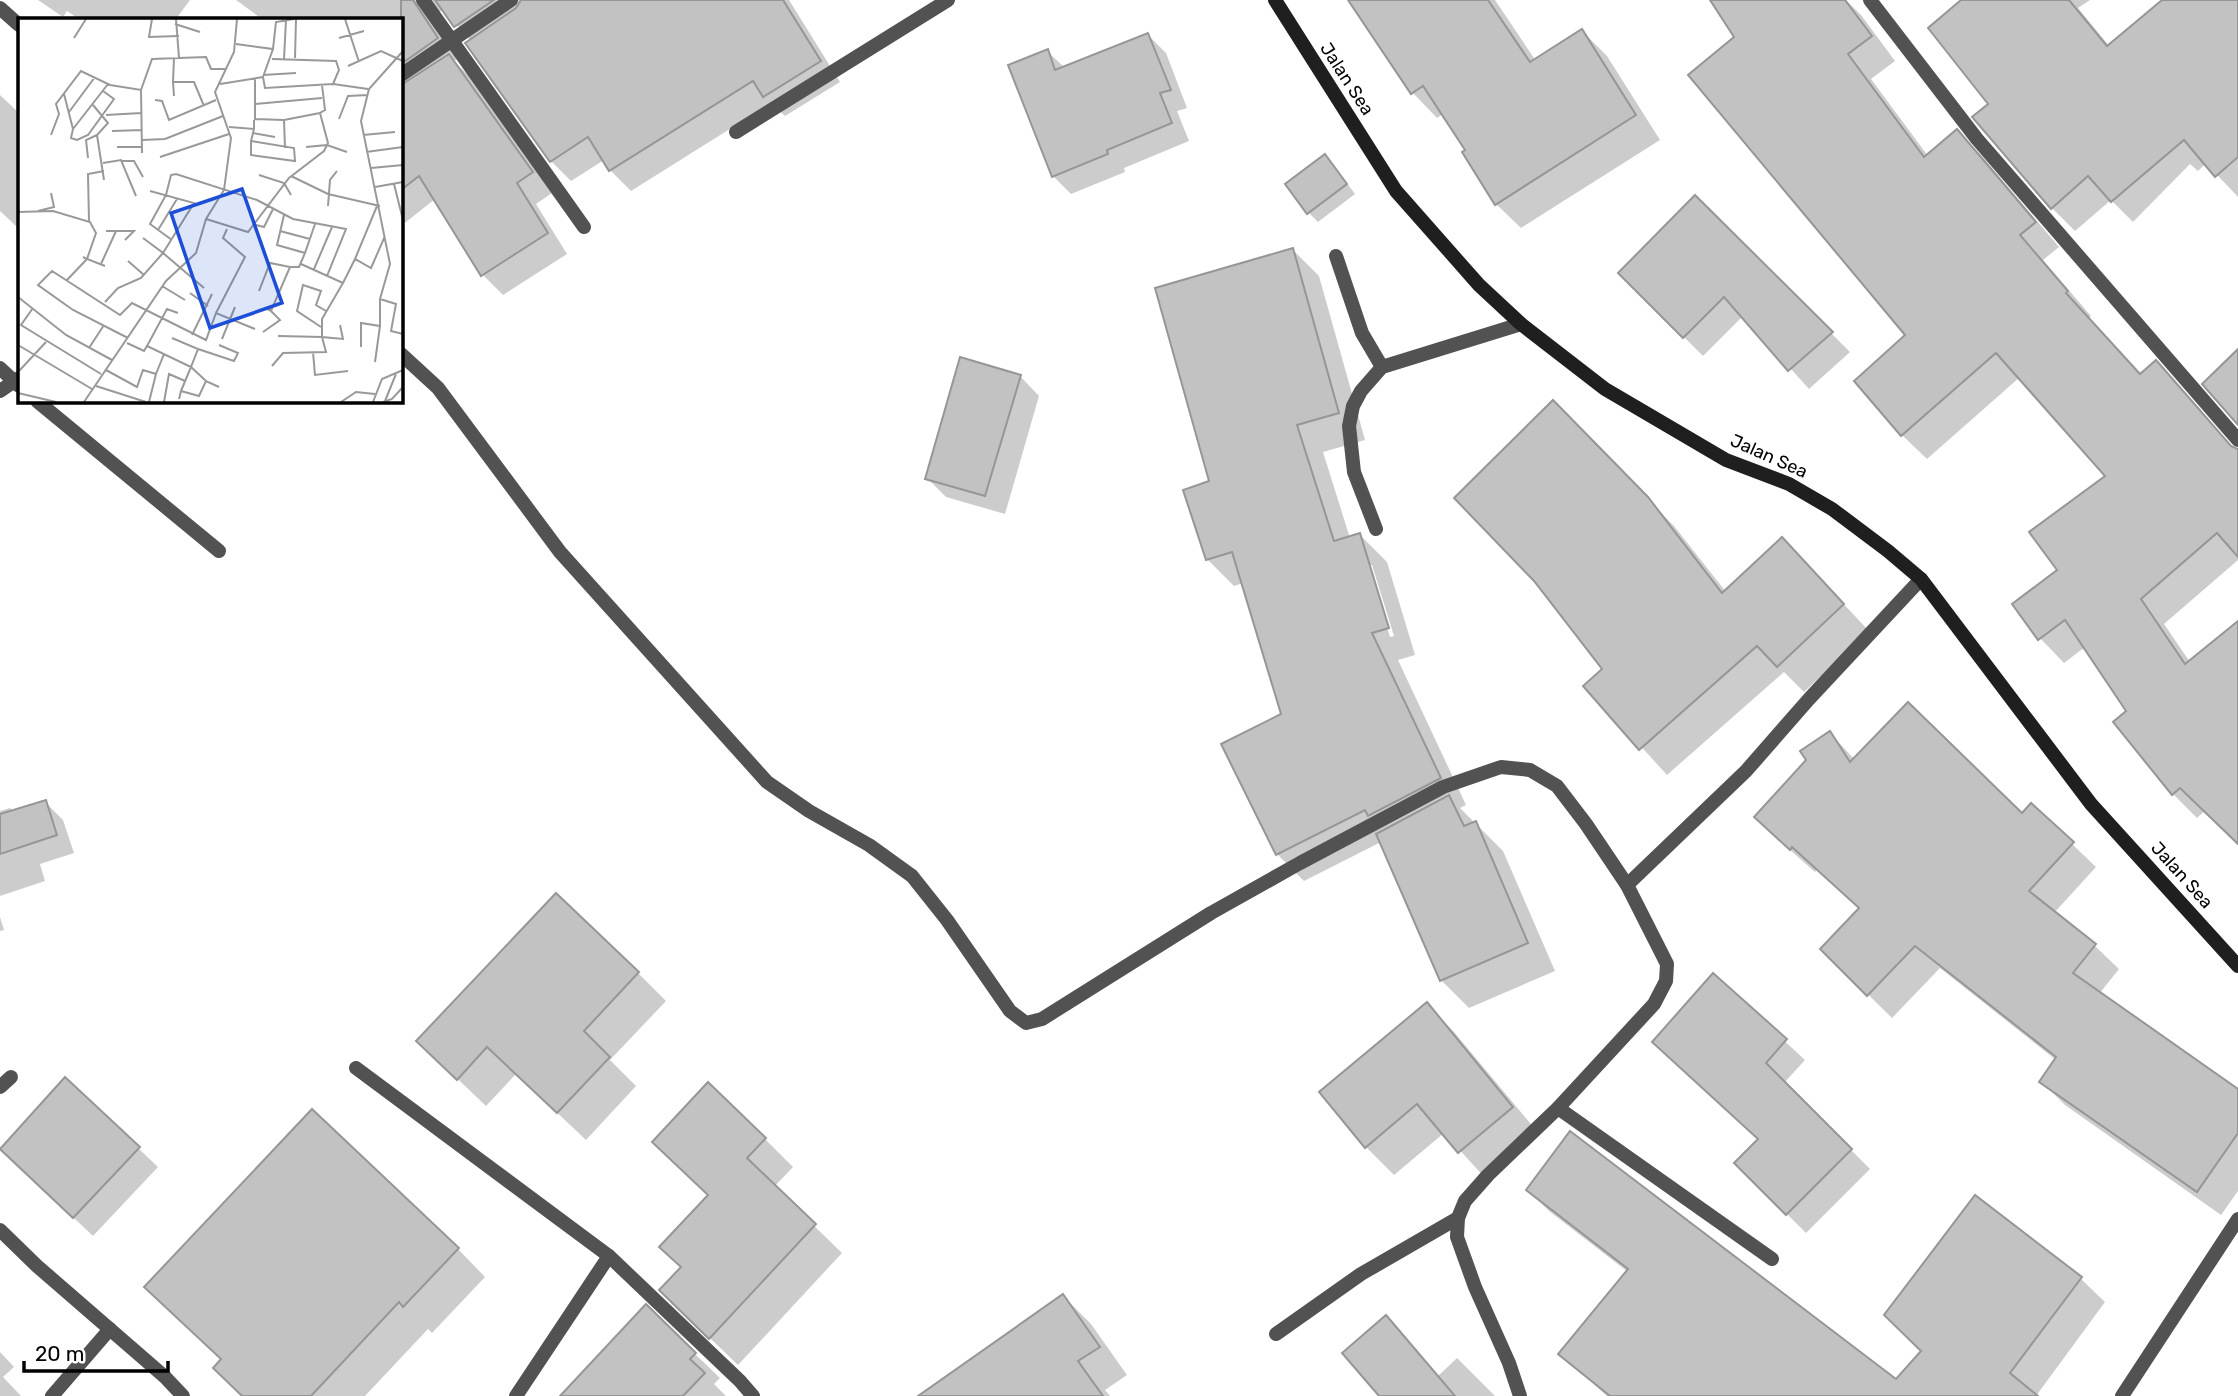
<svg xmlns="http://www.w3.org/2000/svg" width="2238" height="1396" viewBox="0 0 2238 1396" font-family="Rubik,sans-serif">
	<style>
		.shadow { fill: #0003; fill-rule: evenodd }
		.building { fill: #c2c2c2; stroke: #969696; stroke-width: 2 }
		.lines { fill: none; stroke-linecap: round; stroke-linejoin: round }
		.street { stroke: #525252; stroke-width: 14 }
		.secondary { stroke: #1f1f1f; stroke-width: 14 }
		.labels { text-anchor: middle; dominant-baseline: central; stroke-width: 7; stroke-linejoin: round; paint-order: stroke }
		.street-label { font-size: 18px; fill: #000; stroke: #fff }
		.inset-road { fill: none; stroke: #999; stroke-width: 2 }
		.view { fill: #1d4ed8; fill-opacity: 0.15; stroke: #1d4ed8; stroke-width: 3.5 }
		.inset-edge { fill: none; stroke: #000; stroke-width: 3.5 }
	</style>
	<rect width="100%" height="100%" fill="#fff"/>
	<g class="shadow">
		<polygon points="38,0 190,0 176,19 79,19 67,11 63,17"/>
		<polygon points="236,0 789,0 840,82 785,116 771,103 631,191 610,170 604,160 571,181 551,161 471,41 444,10 438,12 457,59 454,61 469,76 552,193 536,204 567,254 503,295 483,275 435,199 401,226 401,19 262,19"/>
		<polygon points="1350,0 1495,0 1536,61 1582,31 1607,56 1660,140 1521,228 1496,204 1468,151 1443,114 1437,118 1413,93"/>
		<polygon points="1712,0 1846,0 1861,15 1895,61 1871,79 1928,156 1957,132 1982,156 2059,247 2043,260 2091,316 2088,318 2141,375 2156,362 2236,451 2238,451 2238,560 2164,624 2190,662 2238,644 2238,843 2205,811 2197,818 2173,794 2129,712 2085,647 2064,663 2040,638 2060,571 2108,476 2020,377 1927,459 1902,435 1857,381 1908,335 1736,37"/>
		<polygon points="1964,0 2090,0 2078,8 2110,47 2165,0 2238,0 2238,197 2206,163 2198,171 2190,164 2133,222 2111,200 2075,231 2052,208 1991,105"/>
		<polygon points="1148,35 1166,53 1187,108 1177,111 1189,141 1124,168 1125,172 1071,194 1053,176 1047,51 1065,68"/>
		<polygon points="0,95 19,113 19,229 0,211"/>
		<polygon points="1334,166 1355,194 1318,222 1309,213"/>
		<polygon points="1695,197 1850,352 1809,389 1743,316 1703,356 1620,273"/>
		<path d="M1293 250 1319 276 1365 440 1323 452 1350 538 1360 535 1387 562 1415 655 1398 660 1466 805 1460 808 1503 851 1555 971 1469 1008 1441 980 1381 842 1304 881 1277 854 1284 715 1243 583 1234 586 1207 559 1211 482ZM1368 565H1372L1394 636 1390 637Z"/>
		<polygon points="1020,376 1039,396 1005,514 946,497 927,478"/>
		<polygon points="1553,403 1674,526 1726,592 1808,566 1869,631 1804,692 1784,672 1667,775 1586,686 1605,669"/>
		<polygon points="1830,733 1855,760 2022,815 2072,844 2096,867 2054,913 2095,946 2119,969 2099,994 2238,1091 2238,1191 2221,1215 2065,1105 2041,1081 2056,1060 1940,968 1892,1018 1822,949 1860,909 1817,869 1815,872 1780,841"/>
		<polygon points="45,802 63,820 74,853 40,864 45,881 0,896 0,811 10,808 14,812"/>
		<polygon points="0,917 4,930 0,931"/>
		<polygon points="638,973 666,1001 610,1060 636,1086 586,1140 516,1074 486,1106 418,1041"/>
		<polygon points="1713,975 1805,1060 1784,1083 1870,1169 1806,1233 1736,1163 1760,1140"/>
		<polygon points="1427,1004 1454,1032 1540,1135 1487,1180 1444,1133 1394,1175 1366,1147"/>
		<polygon points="65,1079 158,1167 93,1236 20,1167"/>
		<polygon points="765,1139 793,1167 774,1187 842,1253 738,1365 689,1318 683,1268 710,1196"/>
		<polygon points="1528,1190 1852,1396 1607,1396 1561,1354 1628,1272 1549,1211"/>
		<polygon points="1975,1197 2081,1279 2105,1302 2036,1396 1884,1396 1923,1351"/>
		<polygon points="458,1249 485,1277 432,1333 428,1329 365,1396 243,1396 222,1360"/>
		<polygon points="1063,1296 1091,1324 1127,1375 1105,1390 1110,1396 929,1396"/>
		<polygon points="1385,1318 1438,1376 1457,1358 1495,1396 1381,1396"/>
		<polygon points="0,1352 14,1367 3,1377 21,1396 0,1396"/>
		<polygon points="695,1354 720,1378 714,1384 726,1396 592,1396"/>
	</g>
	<g class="building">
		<polygon points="401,0 413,0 438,38 401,64"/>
		<polygon points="435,0 494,0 454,27"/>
		<polygon points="521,0 783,0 821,61 763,97 753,81 609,171 588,137 550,162 465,43 516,8"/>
		<polygon points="1348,0 1488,0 1530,62 1582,29 1636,115 1495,205 1462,152 1465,150 1423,86 1411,94"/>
		<polygon points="1710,0 1845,0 1872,36 1848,54 1924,157 1957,129 2036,222 2020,235 2068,291 2066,293 2140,374 2156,360 2231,446 2238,449 2238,557 2217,533 2141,599 2185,664 2238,621 2238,844 2180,788 2172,795 2113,722 2126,711 2065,620 2038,640 2012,604 2057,570 2029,532 2105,476 1996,353 1901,436 1854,381 1905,335 1688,75 1734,37"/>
		<polygon points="1961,0 2069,0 2107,46 2162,0 2238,0 2238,157 2215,177 2184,140 2111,202 2088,176 2051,209 1972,117 1988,104 1928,28"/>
		<polygon points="1148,33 1171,90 1160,93 1172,123 1107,150 1108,154 1052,177 1008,65 1048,49 1055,70"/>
		<polygon points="449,54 533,172 517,183 548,233 481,276 419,176 401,190 401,85"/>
		<polygon points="1325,154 1347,184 1307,214 1285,184"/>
		<polygon points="1695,195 1833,332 1788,371 1724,297 1683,338 1618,273"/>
		<polygon points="1293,248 1339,413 1297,425 1334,541 1360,533 1389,628 1372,633 1441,778 1368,816 1365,810 1276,855 1221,744 1281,714 1232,552 1206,560 1183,490 1209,481 1155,288"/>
		<polygon points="2238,349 2238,425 2202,384"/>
		<polygon points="960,357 1021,375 985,496 925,479"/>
		<polygon points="1553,400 1648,497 1722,593 1782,537 1844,604 1777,667 1757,646 1639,750 1583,686 1602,669 1534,581 1454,498"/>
		<polygon points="1908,702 2022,813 2031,803 2074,842 2029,891 2096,944 2073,973 2238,1089 2238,1133 2197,1192 2039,1082 2056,1057 1915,946 1867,996 1820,949 1859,908 1792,847 1790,850 1754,817 1806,760 1800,751 1830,731 1850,762"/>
		<polygon points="1449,795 1464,826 1476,821 1528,943 1440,981 1376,834"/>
		<polygon points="46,800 57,835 0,854 0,814"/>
		<polygon points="556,893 639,972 584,1031 610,1057 557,1113 487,1047 457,1080 416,1041"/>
		<polygon points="1713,973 1787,1039 1766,1063 1852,1149 1786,1215 1734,1163 1758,1139 1652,1042"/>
		<polygon points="1427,1002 1513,1107 1458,1153 1417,1104 1365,1148 1319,1092"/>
		<polygon points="65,1077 140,1147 73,1218 0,1149"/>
		<polygon points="708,1082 766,1138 747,1158 816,1224 709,1339 659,1290 681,1267 659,1247 708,1195 652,1142"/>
		<polygon points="312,1109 459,1248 403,1307 399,1302 311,1396 242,1396 213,1368 221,1359 144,1287"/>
		<polygon points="1570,1131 1896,1379 1921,1351 1884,1315 1975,1195 2082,1277 2010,1373 2038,1396 1610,1396 1558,1354 1628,1269 1526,1190"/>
		<polygon points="1063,1294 1100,1347 1078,1361 1103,1396 918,1396"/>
		<polygon points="646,1304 696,1353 690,1359 705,1373 683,1396 560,1396"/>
		<polygon points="1386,1315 1455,1396 1379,1396 1342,1353"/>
	</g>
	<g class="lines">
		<g class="street">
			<polyline points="423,0 584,227"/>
			<polyline points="1870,0 1977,139 2238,440"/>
			<polyline points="0,8 19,25"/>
			<polyline points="401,75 511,0"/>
			<polyline points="736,132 948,0"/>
			<polyline points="1336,256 1362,333 1382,367"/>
			<polyline points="401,354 438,388 560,552 767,782 809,811 869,845 912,876 947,920 1010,1011 1026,1023 1042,1019 1211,913 1300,863 1443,787 1501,767 1530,770 1557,786 1586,824 1627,885"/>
			<polyline points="0,368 19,386"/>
			<polyline points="0,391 19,378"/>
			<polyline points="37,401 219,551"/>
			<polyline points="1376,529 1354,472 1349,426 1353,406 1361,391 1382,367 1521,324"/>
			<polyline points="356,1068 609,1256 740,1381 753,1396"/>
			<polyline points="0,1087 11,1077"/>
			<polyline points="1558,1108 1772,1259"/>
			<polyline points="0,1230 37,1266 165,1377 183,1396"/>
			<polyline points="1276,1334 1361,1274 1458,1218"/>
			<polyline points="52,1396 110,1329"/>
			<polyline points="516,1396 609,1256"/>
			<polyline points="1520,1396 1509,1363 1475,1287 1457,1237 1458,1218 1465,1201 1488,1175 1558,1108 1654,1004 1666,981 1667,964 1627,885 1746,771 1809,699 1921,579"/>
			<polyline points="2122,1396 2238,1219"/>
		</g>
		<polyline class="secondary" points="1275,0 1396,191 1479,285 1521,324 1605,389 1726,460 1789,484 1832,509 1888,551 1921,579 2091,804 2238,966"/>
	</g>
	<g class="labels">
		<g class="street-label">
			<text transform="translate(1347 79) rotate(57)">Jalan Sea</text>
			<text transform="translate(1769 456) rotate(24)">Jalan Sea</text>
			<text transform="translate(2182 875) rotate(48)">Jalan Sea</text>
		</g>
	</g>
	<g transform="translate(18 18)">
		<rect width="385" height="385" fill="#fff"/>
		<path class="inset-road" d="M134 1 131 19 161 18M158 1 161 40M327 1 341 44M157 6 182 14M56 20 68 1M321 20 346 13M218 26 255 31 258 4 276 1M277 40 278 1M254 41 318 43 321 52 315 66M266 41 268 2M330 48 363 33 385 43M245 57 278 55M245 59 255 31M237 60V101L266 102 302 95M155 64 156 40M202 66 245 59 247 70 315 66 350 71M123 72 124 135M46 76 55 111 53 120 59 122 70 117 96 81 85 73M156 78 155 64H176L186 88M137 82 144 83 151 102 198 82M237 86 304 80M75 87 90 105 79 117 86 162M51 94 77 59M88 97 123 95M321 101 330 78 350 77M266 102 267 130M211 109 236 111V102M55 111 90 66M94 113 124 112M235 115 257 119M33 117 41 96 38 86 63 53 92 67 123 72 134 41 188 39 193 51H207M345 117 377 114M124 122 147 121 205 98M233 123 276 130 277 143 233 137V123L236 111M99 129H124M288 129 309 127 329 134M348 134 385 129M142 139 211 116M70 140 68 122 79 117M104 143H116L125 159M85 145 103 142 118 178M353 150 385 147M241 157 266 165 273 177M273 158 310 176 362 188M376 166 385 202M357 169 385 164M132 173 176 185 145 235 186 270M310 188 312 162 319 153M20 193 36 189 33 175M0 194 35 193 72 204 78 215 69 241 87 248M188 201 230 214 271 160 306 133 310 125 302 95 307 92 304 67M71 203 70 156 86 153M238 207 246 209 255 191M140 212 159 181M88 213H116L107 222M262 213 292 221M154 222 132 206 148 177 153 157 158 156 239 182 275 201 328 211 309 258M287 235 297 206M337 241 359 188M110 243 126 257M83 246 98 213M283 246 325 265 304 301V319L325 321 322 307M296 251 314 209M49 262 69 241 65 239M325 265 337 241 353 250 367 218M144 268 167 282M241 273 252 245 272 249M172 275 190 288M0 279 48 317 94 342M362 281 378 286 373 313 385 316M87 284 100 270 123 260 145 235 125 220M15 290 3 307 83 356M247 290 253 293 272 249H281L287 235 259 227 266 197M160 295 149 291 129 328 173 349 163 373M198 295 227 239 205 220 209 211M303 309 279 293 285 267 303 273 298 287 308 293M245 314 262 302 253 293M174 317 194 276M110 320 55 292 20 267 34 253 102 297 114 285 188 322 198 295 237 311M154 320 180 331 173 349 188 363M204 321 217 289M109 325 126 333 129 328M0 327 74 371M343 329V305L362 308V281L372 246 343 103 351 71 385 33M71 330 86 307M180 331 216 343 220 335 201 327M295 334 297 357 330 353M357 344 362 308M254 348 265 335 308 334 304 319 260 318M88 352 119 369 125 352 138 356 131 384M1 353 28 324M138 356 146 336M78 368 128 384M0 375 38 384M161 381 163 373 181 378 188 363 201 369M367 383 378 356M66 384 148 263 178 235 188 201 206 172 213 120 197 74 216 34 219 1M146 384 151 356 167 363M323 384 338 374 357 376M355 384 364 361 385 352M365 384 374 381 385 369"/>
		<path class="view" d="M224 171 264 285 192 310 153 195Z"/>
		<rect width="385" height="385" class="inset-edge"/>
	</g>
	<path d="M24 1361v10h144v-10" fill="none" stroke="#000000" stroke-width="3.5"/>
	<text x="35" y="1361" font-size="21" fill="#000000" stroke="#ffffff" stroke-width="5" paint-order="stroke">20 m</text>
</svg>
